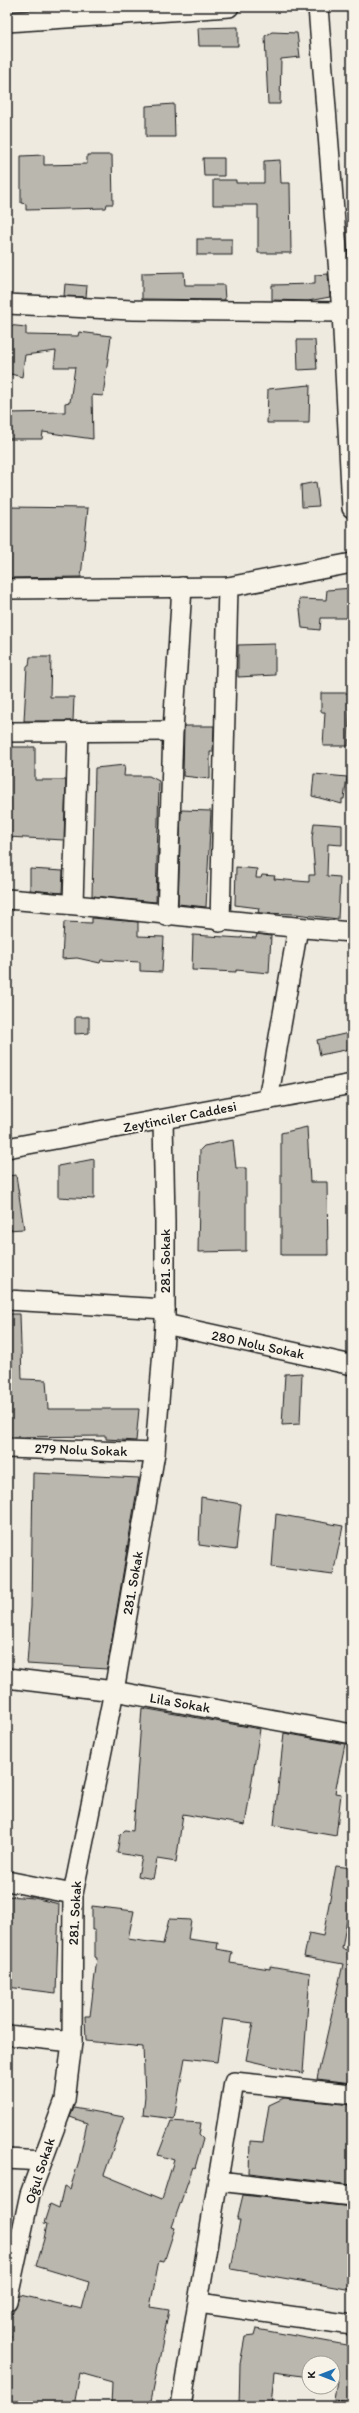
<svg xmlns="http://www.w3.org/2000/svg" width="359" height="2413" viewBox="0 0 359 2413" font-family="Itim,sans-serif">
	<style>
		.building { fill: #bab7af; stroke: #1c1c1c }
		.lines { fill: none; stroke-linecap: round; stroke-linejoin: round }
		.street-casing { stroke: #1c1c1c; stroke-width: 22 }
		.street { stroke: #f7f3e8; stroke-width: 19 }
		.labels { text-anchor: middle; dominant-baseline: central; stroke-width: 3.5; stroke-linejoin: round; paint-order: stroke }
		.street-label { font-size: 14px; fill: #1c1c1c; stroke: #f7f3e8 }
	</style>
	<rect width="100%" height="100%" fill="#eeeae0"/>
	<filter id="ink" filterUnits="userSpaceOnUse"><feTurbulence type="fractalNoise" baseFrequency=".025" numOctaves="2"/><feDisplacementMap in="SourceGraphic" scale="8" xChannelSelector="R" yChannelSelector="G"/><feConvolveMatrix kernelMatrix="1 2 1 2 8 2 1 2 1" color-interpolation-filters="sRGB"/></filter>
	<g filter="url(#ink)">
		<g class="building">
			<polygon points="238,27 238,46 199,46 198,28"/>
			<polygon points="272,32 297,33 300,57 281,59 280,104 268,104 265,36"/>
			<polygon points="174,104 175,137 146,137 146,106"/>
			<polygon points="44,155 44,165 87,164 87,155 112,155 113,204 107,204 106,208 26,210 26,204 21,203 21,156"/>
			<polygon points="203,158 224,158 224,176 204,176"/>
			<polygon points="280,160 281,183 290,183 291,253 258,253 258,205 213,205 213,180 236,180 236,183 264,183 264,161"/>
			<rect x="197" y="239" width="35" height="16"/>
			<polygon points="184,272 185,285 224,285 225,300 142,299 142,273"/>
			<polygon points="328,274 330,297 308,301 272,300 272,285 315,284 315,275"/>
			<polygon points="65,284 87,286 86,297 64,296"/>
			<polygon points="7,325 26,327 26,335 78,336 79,332 111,336 103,396 92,395 93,439 43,432 42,439 7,439 7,413 65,412 65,403 70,402 75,367 54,367 56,351 25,355 22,377 7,373"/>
			<polygon points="297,340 315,340 317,369 298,370"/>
			<polygon points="310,385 309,423 267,423 268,389"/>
			<polygon points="316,482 319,506 302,507 301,485"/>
			<polygon points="7,507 88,508 81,577 7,578"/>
			<polygon points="352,588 352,618 321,618 320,630 302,628 299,599 326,600 327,590"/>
			<polygon points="275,644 275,675 238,677 238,645"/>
			<polygon points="30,657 51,657 50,697 74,697 73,721 24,721 27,666 29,666"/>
			<polygon points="321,693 350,693 348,746 323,746 325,712 321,712"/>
			<polygon points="184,726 214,726 213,752 210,752 210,779 183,776"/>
			<polygon points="7,747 35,747 35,780 66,780 64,840 7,837"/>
			<polygon points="125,765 124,776 149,776 159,781 156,902 92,896 95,768"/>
			<polygon points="314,774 347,777 344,799 342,799 342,804 312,796"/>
			<polygon points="181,810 211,811 206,907 178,904"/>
			<polygon points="314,823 342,825 342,845 328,844 327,876 340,877 338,919 296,914 258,913 259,908 235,905 236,867 257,869 256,878 261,878 262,875 275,876 274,879 309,882 309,875 315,875 312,838"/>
			<polygon points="30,869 63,871 62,893 30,890"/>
			<polygon points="92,918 138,922 138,936 164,937 162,972 140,971 140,962 101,960 100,963 77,958 62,959 64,922 92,923"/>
			<polygon points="257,934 271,936 269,973 236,970 236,972 192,970 193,935 241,938 241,937 256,938"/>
			<polygon points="75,1017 89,1017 89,1033 75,1034"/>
			<polygon points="349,1033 350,1049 320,1055 317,1040"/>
			<polygon points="307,1127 310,1182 327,1182 328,1255 281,1255 281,1133"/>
			<polygon points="233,1140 236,1168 246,1168 246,1251 198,1252 200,1150 204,1146"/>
			<polygon points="94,1159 94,1199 58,1197 58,1166"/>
			<polygon points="16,1175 24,1229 7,1230 7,1176"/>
			<polygon points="7,1314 20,1314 22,1379 46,1380 48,1409 139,1409 136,1441 106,1439 106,1436 7,1437"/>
			<polygon points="302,1373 300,1424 282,1425 285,1374"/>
			<polygon points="33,1473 139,1478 107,1669 27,1664 31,1607"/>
			<polygon points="201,1497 241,1504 236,1550 199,1545"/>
			<polygon points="276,1514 343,1526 333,1575 272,1567"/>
			<polygon points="142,1708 260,1729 245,1825 183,1814 176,1862 157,1859 153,1879 138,1876 142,1857 117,1853 120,1835 125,1830 133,1831"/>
			<polygon points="284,1733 345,1744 335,1793 341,1794 336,1836 274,1825"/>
			<polygon points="336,1866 352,1868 352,1920 347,1919 342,1949 352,1951 352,2083 317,2079 343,1964 304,1957 309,1933 323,1936"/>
			<polygon points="7,1896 34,1898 59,1904 56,1993 7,1987"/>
			<polygon points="92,1906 134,1911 128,1939 163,1944 169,1919 191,1920 188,1939 218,1943 217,1949 232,1952 230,1963 270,1969 270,1966 310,1973 303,2073 246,2060 253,2023 223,2019 217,2062 185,2058 174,2119 143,2115 145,2096 143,2047 86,2041 85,2016 90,2016 97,1958 95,1957 95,1930 92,1930"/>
			<polygon points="284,2098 352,2105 352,2185 249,2173 250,2141 263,2142 269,2105"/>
			<polygon points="74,2108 124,2117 104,2175 162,2199 174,2160 158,2155 171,2121 201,2123 199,2135 203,2139 195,2168 193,2167 172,2227 175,2228 164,2262 159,2261 150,2307 169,2310 150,2406 111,2406 112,2382 80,2373 74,2406 7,2406 7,2359 11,2335 7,2335 7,2316 11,2317 20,2295 82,2309 89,2282 36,2266 44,2239 47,2224 44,2223 50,2204 59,2208 64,2186 70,2189 79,2161 87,2123 70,2117"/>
			<polygon points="243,2195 352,2207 352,2290 231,2269 240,2220 237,2220"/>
			<polygon points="256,2329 352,2346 352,2402 334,2400 337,2381 333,2381 333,2363 309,2363 309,2377 274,2372 271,2406 239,2406 240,2364 245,2337 254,2336"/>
		</g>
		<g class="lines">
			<defs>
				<g id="street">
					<polyline points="318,7 342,312 352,508"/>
					<polyline points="7,22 229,7"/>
					<polyline points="7,304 132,310 342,312"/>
					<polyline points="7,589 228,587 352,563"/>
					<polyline points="7,732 173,731"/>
					<path d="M7 899C122 908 237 923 352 932"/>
					<polyline points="73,904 78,731"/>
					<polyline points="167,916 173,731 182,587"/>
					<polyline points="220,922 228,587"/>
					<polyline points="268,1100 298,928"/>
					<polyline points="7,1148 352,1084"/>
					<polyline points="7,1300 165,1309"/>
					<polyline points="165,1324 352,1365"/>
					<polyline points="7,1448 155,1453"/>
					<polyline points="7,1678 114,1691 352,1734"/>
					<polyline points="7,1881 73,1894"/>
					<polyline points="7,2035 72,2042"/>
					<polyline points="7,2159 42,2161"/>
					<polyline points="218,2181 352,2196"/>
					<polyline points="7,2301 30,2194 65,2100 72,2042 73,1894 114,1691 155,1453 165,1324 165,1221 163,1120"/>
					<polyline points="199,2303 352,2325"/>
					<polyline points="181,2406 234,2082 352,2094"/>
				</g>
			</defs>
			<use href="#street" class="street-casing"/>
			<use href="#street" class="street"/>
		</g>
	</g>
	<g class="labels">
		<g class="street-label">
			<text transform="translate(180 1117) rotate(-11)">Zeytinciler Caddesi</text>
			<text transform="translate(165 1261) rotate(-90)">281. Sokak</text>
			<text transform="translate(258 1345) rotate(12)">280 Nolu Sokak</text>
			<text transform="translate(81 1450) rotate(2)">279 Nolu Sokak</text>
			<text transform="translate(133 1583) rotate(-80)">281. Sokak</text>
			<text transform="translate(180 1703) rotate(10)">Lila Sokak</text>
			<text transform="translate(75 1913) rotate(-87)">281. Sokak</text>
			<text transform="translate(40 2171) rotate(-72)">Oğul Sokak</text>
		</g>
	</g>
	<rect width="359" height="2413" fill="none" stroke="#f7f3e8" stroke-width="24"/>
	<rect x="12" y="12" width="335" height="2389" fill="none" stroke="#1c1c1c" stroke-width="1.5" filter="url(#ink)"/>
	<g transform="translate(321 2375) rotate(270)"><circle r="19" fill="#f7f3e8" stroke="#9f9d96"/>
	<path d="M0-3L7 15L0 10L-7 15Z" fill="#1f6fb2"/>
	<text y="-6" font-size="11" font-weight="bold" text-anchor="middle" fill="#1c1c1c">K</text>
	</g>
</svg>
